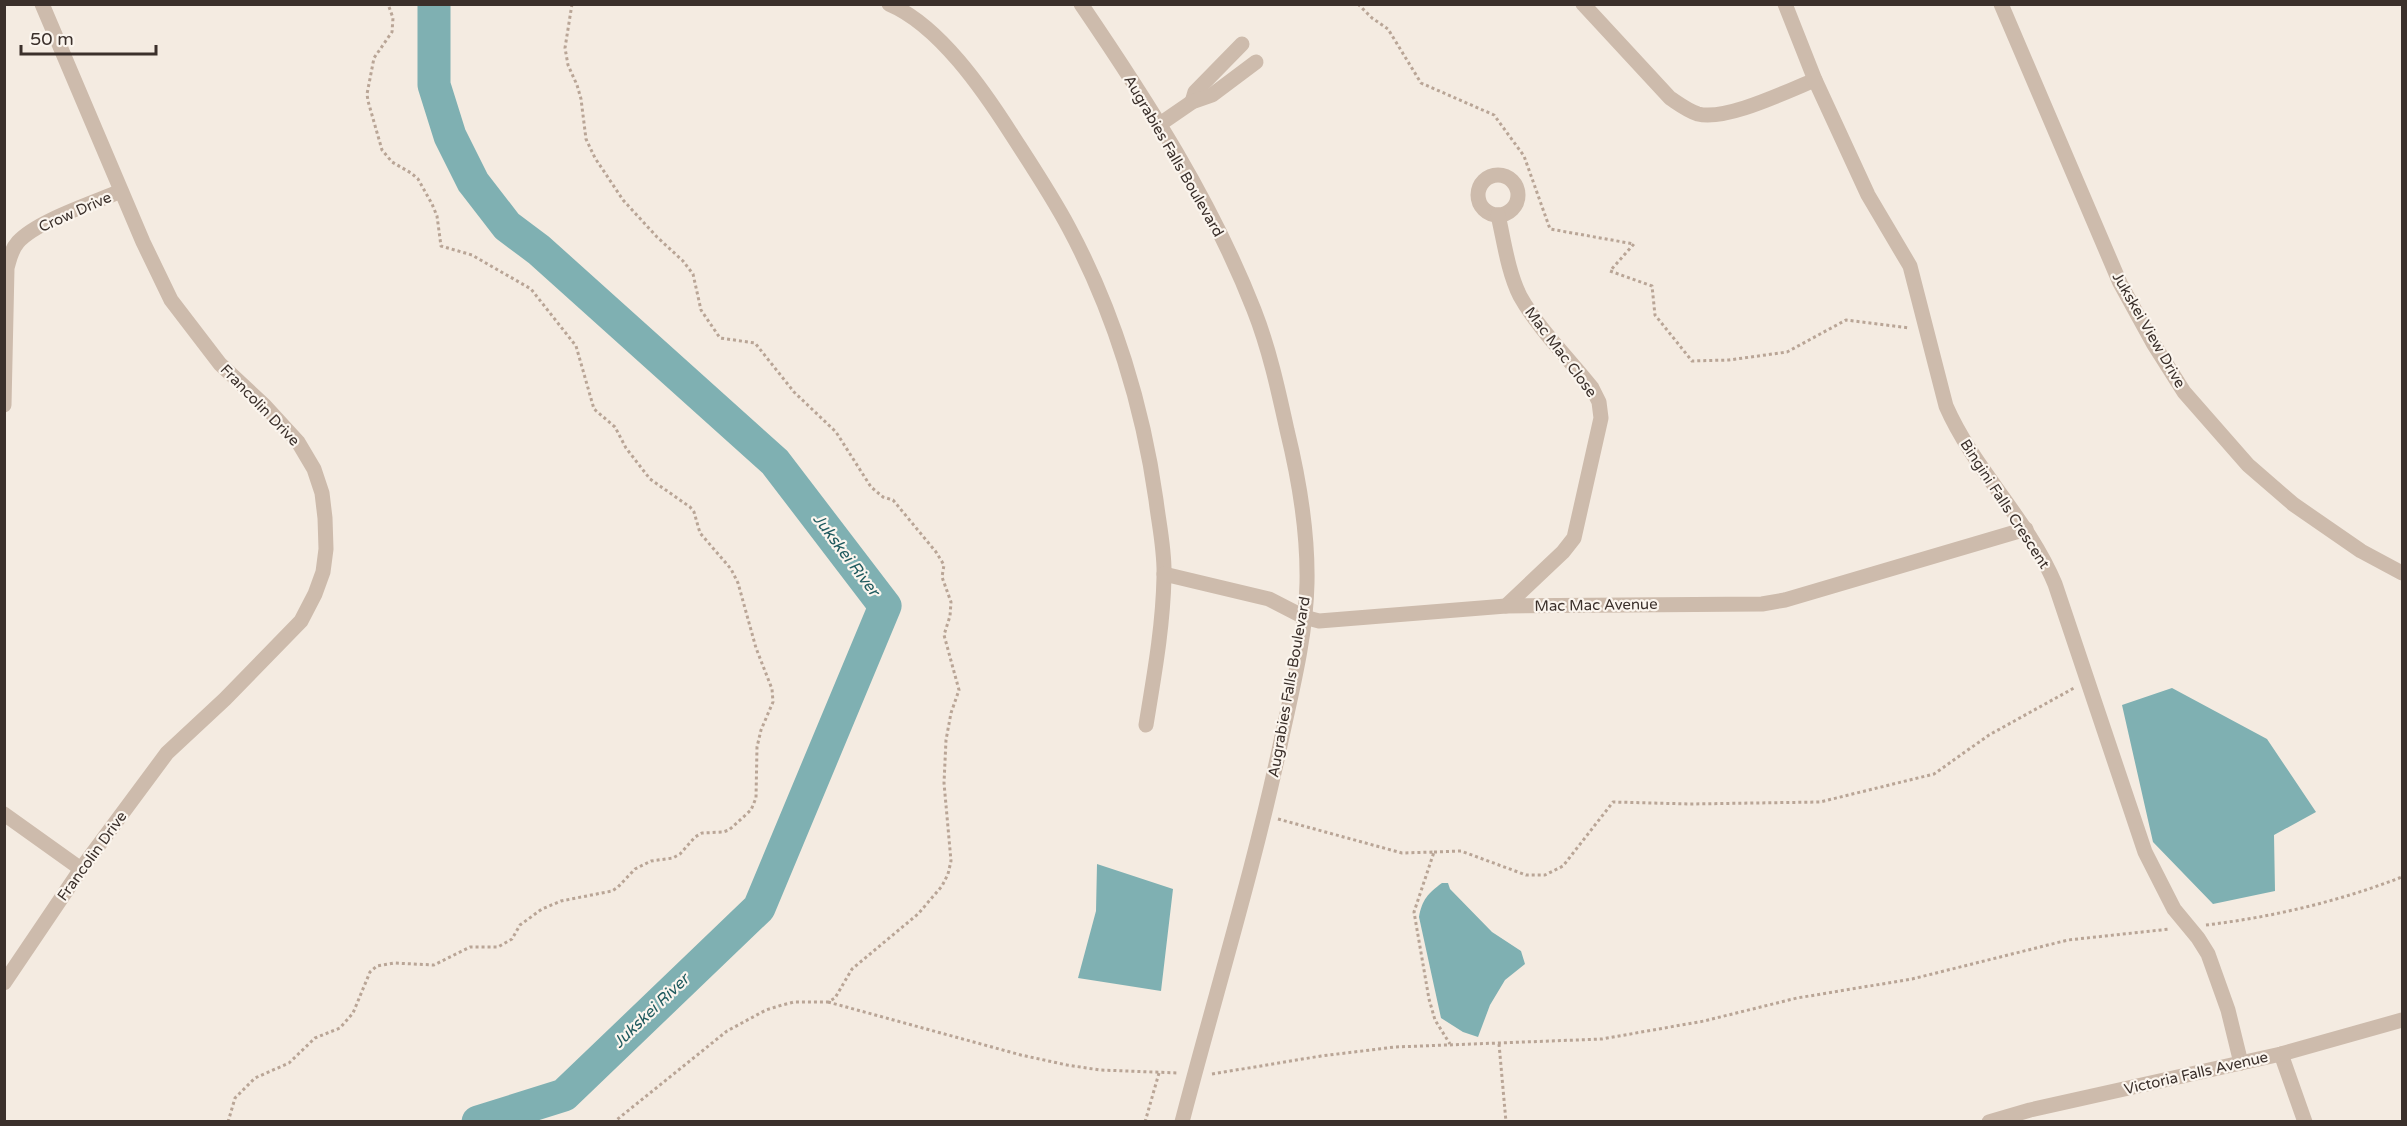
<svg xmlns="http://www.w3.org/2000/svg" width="2407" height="1126" viewBox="0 0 2407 1126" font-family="'Varela Round',sans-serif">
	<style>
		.water { fill: #7fb0b2 }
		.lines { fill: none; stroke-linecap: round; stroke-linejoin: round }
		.river { stroke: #7fb0b2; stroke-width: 33 }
		.path { stroke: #b9a596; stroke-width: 3; stroke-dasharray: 3 3; stroke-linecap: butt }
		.minor { stroke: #cdbbac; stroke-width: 15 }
		.labels { text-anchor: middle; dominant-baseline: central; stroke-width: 4.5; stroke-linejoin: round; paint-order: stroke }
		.street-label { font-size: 15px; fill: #3b302b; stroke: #fbf5ee }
		.water-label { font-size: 16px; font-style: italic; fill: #1f5a5e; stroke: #fbf5ee }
	</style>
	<rect width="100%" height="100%" fill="#f4ebe1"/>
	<g class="water">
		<polygon points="2172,688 2267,739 2316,812 2274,835 2275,891 2213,904 2153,842 2122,705"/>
		<polygon points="1097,864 1173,889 1161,991 1078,978 1096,911"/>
		<path d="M1442 883H1448L1450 889 1492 932 1521 951 1525 964 1505 980 1490 1005 1478 1037 1463 1032 1441 1018 1419 917C1422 900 1428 893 1442 883Z"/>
	</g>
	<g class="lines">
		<polyline class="river" points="434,4 434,85 450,136 473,182 507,226 539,250 775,462 885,606 759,908 564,1095 478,1122"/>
		<g class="path">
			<polyline points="572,4 565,48 568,65 577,85 581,99 586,139 595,158 623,200 657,237 683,261 693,274 701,310 720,338 755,343 794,392 836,432 871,487 883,497 893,500 936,552 944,565 942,577 951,602 950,616 944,635 959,690 951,713 946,740 944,783 951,861 948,874 942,886 918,914 852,969 835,998 828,1002 794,1002 782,1005 766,1010 727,1031 614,1122"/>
			<polyline points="1358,4 1372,18 1388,29 1421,83 1494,115 1524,156 1550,229 1634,244 1610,271 1652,286 1655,315 1692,361 1729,360 1787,352 1846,320 1910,328"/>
			<polyline points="1278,819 1402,853 1434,852 1414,912 1429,999 1435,1020 1450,1044"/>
			<polyline points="1434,852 1461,851 1526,875 1545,875 1563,866 1613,802 1690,804 1820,802 1934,774 1989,735 2074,688"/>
			<path d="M2206 925C2273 917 2340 901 2402 877"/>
			<polyline points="828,1002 1021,1055 1067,1065 1100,1070 1179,1073"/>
			<polyline points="1499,1044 1506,1122"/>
			<polyline points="1212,1074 1321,1056 1395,1047 1602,1039 1704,1021 1797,998 1912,979 2068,940 2170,929"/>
			<polyline points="228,1122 235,1098 255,1078 289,1063 315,1038 340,1028 353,1013 370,972 377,966 394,963 434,965 470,947 498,947 512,939 520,925 542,909 561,901 612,891 618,887 635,869 651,861 673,858 680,854 695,837 702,833 723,832 729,830 751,810 756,798 757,747 761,730 773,702 772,689 756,648 738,583 731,569 700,533 694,512 690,507 650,479 626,448 615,427 594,409 576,346 531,289 472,255 441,246 437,216 432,204 418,179 411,173 392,162 382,150 368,101 367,94 374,58 392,32 393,18 388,4"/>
			<polyline points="1145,1122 1159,1073"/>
		</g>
		<g class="minor">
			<path d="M889 4C939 25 984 91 1012 135 1032 166 1052 196 1069 228 1114 312 1143 407 1156 500 1159 525 1165 551 1164 577 1163 627 1154 676 1146 725"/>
			<path d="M1081 4C1147 101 1211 200 1254 310 1269 348 1278 389 1287 430 1299 479 1308 532 1307 583 1306 636 1292 690 1281 741 1254 869 1215 995 1182 1122"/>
			<path d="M1583 4 1670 98C1679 104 1688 111 1698 114 1727 121 1787 91 1815 80"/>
			<path d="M1785 4 1815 80 1868 195 1910 266 1946 406C1974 470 2028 519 2055 584L2145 852 2174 909 2198 938 2208 954 2228 1010 2241 1063"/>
			<polyline points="2001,4 2120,283 2153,343 2184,392 2248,465 2293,504 2361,551 2402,573"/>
			<polyline points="1192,102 1195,92 1242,44"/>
			<polyline points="1160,124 1192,102 1212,95 1256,62"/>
			<circle cx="1498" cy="195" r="20"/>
			<path d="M1498 215C1504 241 1508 272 1520 296 1537 327 1570 360 1592 388L1599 402 1601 418 1574 538 1563 552 1506 606"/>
			<path d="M4 405 7 268C10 258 11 250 18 242 37 221 93 203 121 191"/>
			<polyline points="1164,574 1269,599 1304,617 1319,621 1506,606 1762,604 1785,600 2026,529"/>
			<polyline points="4,814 81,869"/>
			<polyline points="4,983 81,869 167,753 225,699 301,621 315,594 323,572 326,549 325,518 322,493 314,469 298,442 265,406 220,364 171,300 143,242 42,4"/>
			<polyline points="2281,1054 2305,1122"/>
			<polyline points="1989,1122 2030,1110 2281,1054 2402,1020"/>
		</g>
	</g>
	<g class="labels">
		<g class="street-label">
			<text transform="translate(1174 156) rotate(60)">Augrabies Falls Boulevard</text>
			<text transform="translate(75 212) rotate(-24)">Crow Drive</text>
			<text transform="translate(2149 330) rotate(60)">Jukskei View Drive</text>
			<text transform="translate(1561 352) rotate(53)">Mac Mac Close</text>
			<text transform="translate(260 405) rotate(46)">Francolin Drive</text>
			<text transform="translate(2005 504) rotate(57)">Bingini Falls Crescent</text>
			<text transform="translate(1596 605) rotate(-1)">Mac Mac Avenue</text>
			<text transform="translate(1289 687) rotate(-80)">Augrabies Falls Boulevard</text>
			<text transform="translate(92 856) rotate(-54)">Francolin Drive</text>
			<text transform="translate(2196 1073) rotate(-13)">Victoria Falls Avenue</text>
		</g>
		<g class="water-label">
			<text transform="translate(846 555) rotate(53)">Jukskei River</text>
			<text transform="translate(651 1011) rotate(-44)">Jukskei River</text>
		</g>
	</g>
	<rect width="2407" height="1126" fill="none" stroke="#3b302b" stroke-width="12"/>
	<path d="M21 45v9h135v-9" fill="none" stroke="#3b302b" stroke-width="3"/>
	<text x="30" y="45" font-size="18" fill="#3b302b" stroke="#fbf5ee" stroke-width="4.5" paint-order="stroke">50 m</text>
</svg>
